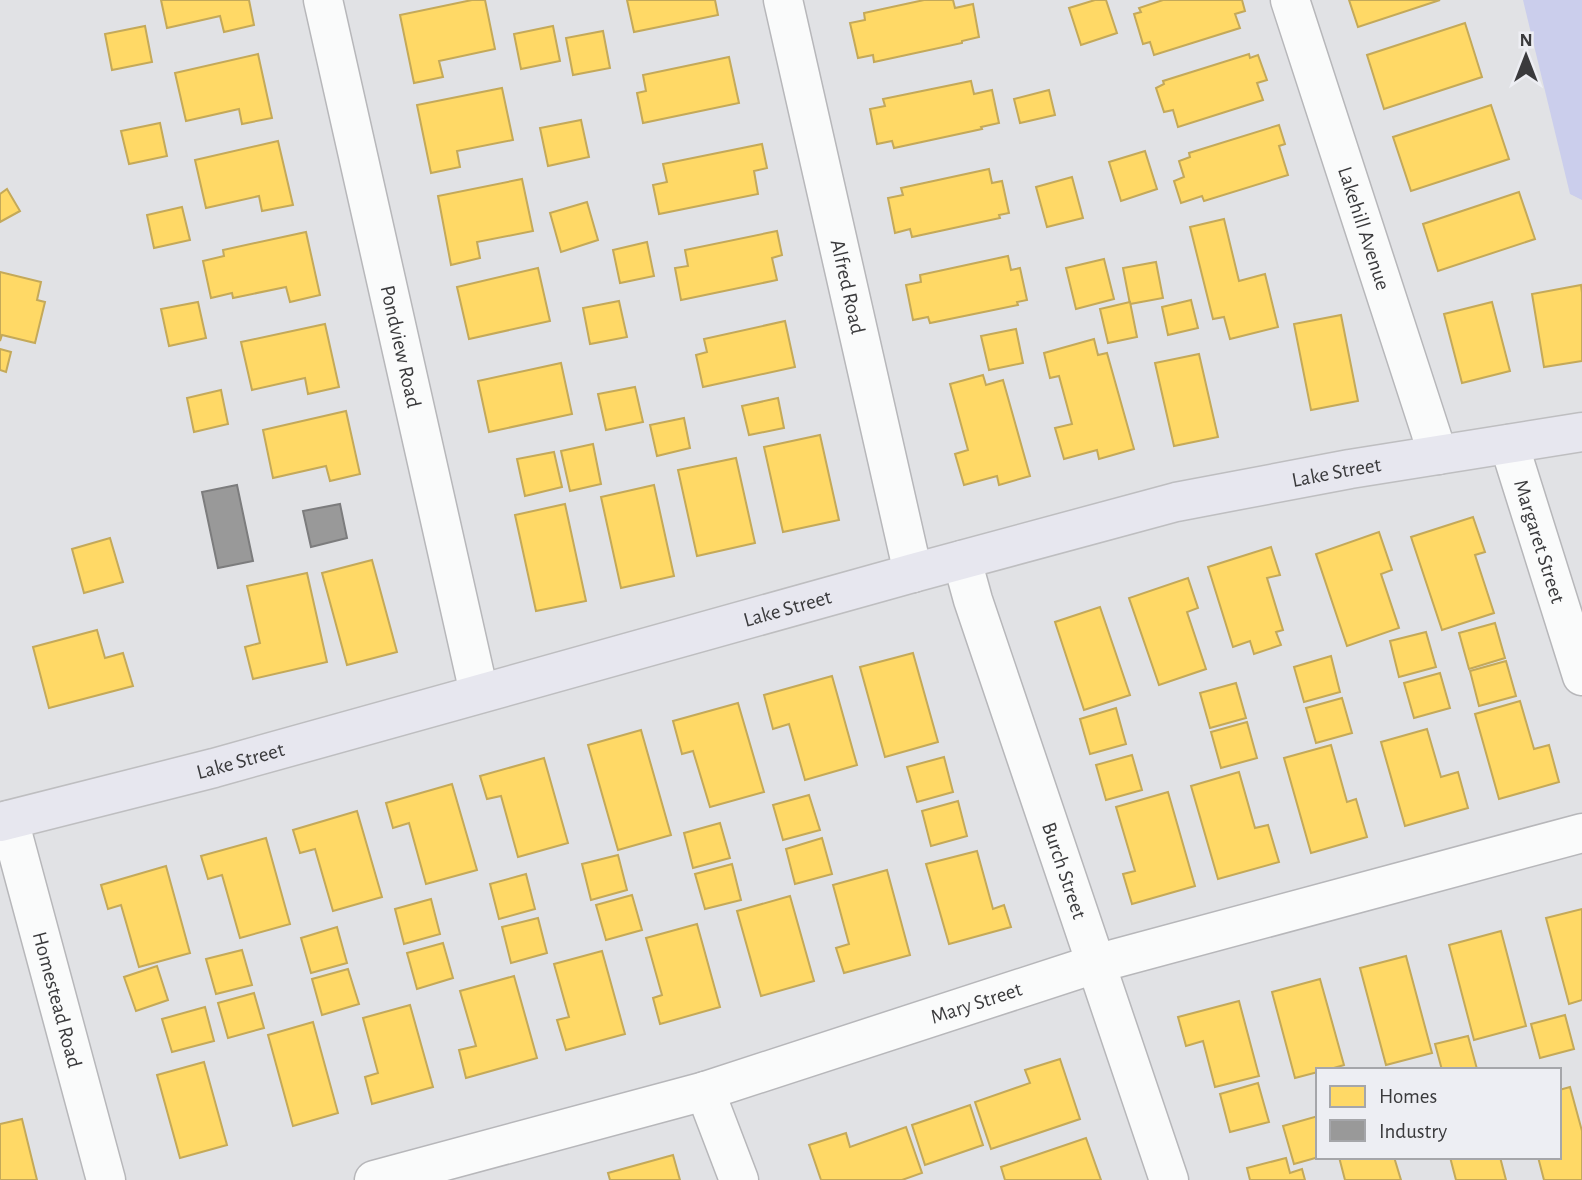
<svg xmlns="http://www.w3.org/2000/svg" width="1582" height="1180" viewBox="0 0 1582 1180" font-family="'Alegreya Sans',sans-serif">
	<style>
		.green { fill: #cbceec }
		.homes { fill: #ffd966; stroke: #c4a959; stroke-width: 2 }
		.industry { fill: #999; stroke: #7c7c7d; stroke-width: 2 }
		.lines { fill: none; stroke-linecap: round; stroke-linejoin: round }
		.minor-casing { stroke: #b7b7ba; stroke-width: 41 }
		.major-casing { stroke: #bebec0; stroke-width: 41 }
		.minor { stroke: #fafbfb; stroke-width: 38 }
		.major { stroke: #e7e7ef; stroke-width: 38 }
		.labels { text-anchor: middle; dominant-baseline: central; stroke-width: 7; stroke-linejoin: round; paint-order: stroke }
		.street-label { font-size: 21px; fill: #3a3a3c; stroke: #edeef3 }
	</style>
	<rect width="100%" height="100%" fill="#e1e2e5"/>
	<polygon class="green" points="1523,0 1582,0 1582,200 1570,194"/>
	<g class="homes">
		<polygon points="161,0 249,0 254,25 224,32 220,16 167,28"/>
		<polygon points="472,0 485,0 495,49 439,61 443,77 414,83 400,15"/>
		<polygon points="627,0 715,0 718,15 634,32"/>
		<polygon points="924,0 953,0 955,8 973,4 979,37 962,41 962,43 874,62 873,55 858,58 850,23 865,20 864,13"/>
		<polygon points="1095,0 1106,0 1117,33 1081,45 1069,8"/>
		<polygon points="1163,0 1242,0 1245,11 1235,14 1240,28 1154,55 1150,42 1143,44 1134,14 1141,12 1139,8"/>
		<polygon points="1349,0 1440,0 1358,27"/>
		<polygon points="1465,23 1482,77 1384,109 1367,55"/>
		<polygon points="145,26 152,62 112,70 105,34"/>
		<polygon points="553,26 560,61 521,69 514,34"/>
		<polygon points="603,31 610,68 573,75 566,38"/>
		<polygon points="258,54 272,118 242,124 239,109 186,121 175,73"/>
		<polygon points="1249,54 1250,58 1258,55 1267,80 1257,83 1263,100 1178,127 1173,110 1164,112 1156,88 1164,84 1163,81"/>
		<polygon points="729,57 739,103 643,123 637,93 646,91 643,75"/>
		<polygon points="971,81 974,94 992,90 999,123 981,127 982,129 894,148 892,141 877,144 870,109 885,106 883,99"/>
		<polygon points="502,88 513,140 457,151 460,167 431,173 417,105"/>
		<polygon points="1049,90 1055,115 1020,123 1014,99"/>
		<polygon points="1491,105 1509,159 1411,191 1393,137"/>
		<polygon points="581,120 589,157 548,166 540,128"/>
		<polygon points="160,123 167,156 129,164 121,131"/>
		<polygon points="1279,125 1285,144 1279,146 1288,175 1204,201 1202,196 1181,203 1174,181 1184,177 1179,161 1190,157 1189,153"/>
		<polygon points="278,141 293,205 262,211 259,196 206,208 195,160"/>
		<polygon points="762,144 767,168 754,171 758,194 659,214 653,185 667,182 663,164"/>
		<polygon points="1145,151 1157,189 1121,201 1109,162"/>
		<polygon points="989,169 992,183 1002,181 1009,213 999,215 1000,218 912,237 910,229 895,233 888,198 903,195 901,188"/>
		<polygon points="1072,177 1083,218 1047,227 1036,187"/>
		<polygon points="522,179 533,231 477,242 480,258 451,265 438,196"/>
		<polygon points="7,189 20,211 0,222 0,194"/>
		<polygon points="1519,192 1535,239 1438,271 1423,224"/>
		<polygon points="587,202 598,240 561,252 550,213"/>
		<polygon points="182,207 190,240 154,248 147,215"/>
		<polygon points="1224,219 1239,281 1265,274 1278,327 1230,339 1224,317 1213,319 1190,227"/>
		<polygon points="777,231 782,255 772,258 777,280 681,300 675,268 688,266 685,250"/>
		<polygon points="306,232 320,295 290,302 286,287 233,298 232,293 211,298 203,261 224,256 223,250"/>
		<polygon points="647,242 654,276 620,283 613,250"/>
		<polygon points="1008,256 1011,270 1020,268 1027,300 1017,302 1018,305 930,323 928,317 913,320 906,285 921,282 920,275"/>
		<polygon points="1104,259 1114,299 1076,309 1066,268"/>
		<polygon points="1156,262 1163,298 1130,304 1123,268"/>
		<polygon points="538,268 550,321 469,339 457,287"/>
		<polygon points="0,272 41,282 37,300 45,302 35,343 2,335 0,341"/>
		<polygon points="1581,285 1582,293 1582,361 1544,367 1532,294"/>
		<polygon points="1191,300 1198,328 1168,335 1162,307"/>
		<polygon points="619,301 627,337 590,344 583,308"/>
		<polygon points="198,302 206,338 169,346 161,309"/>
		<polygon points="1130,302 1137,337 1108,343 1100,309"/>
		<polygon points="1492,302 1510,371 1462,383 1444,314"/>
		<polygon points="1341,315 1358,401 1311,410 1294,324"/>
		<polygon points="785,321 795,367 703,387 696,355 707,352 704,339"/>
		<polygon points="325,324 339,387 308,394 305,378 252,390 241,342"/>
		<polygon points="1016,329 1023,363 989,370 981,336"/>
		<polygon points="1094,339 1098,355 1107,353 1134,449 1099,459 1097,450 1064,459 1055,428 1072,424 1059,376 1050,378 1044,353"/>
		<polygon points="0,349 11,352 6,372 0,370"/>
		<polygon points="1199,354 1218,437 1174,446 1155,363"/>
		<polygon points="561,363 572,414 489,432 478,381"/>
		<polygon points="983,375 986,385 1003,380 1030,476 999,485 997,476 964,485 955,454 968,450 950,384"/>
		<polygon points="635,387 643,422 606,430 598,394"/>
		<polygon points="221,390 228,424 194,432 187,398"/>
		<polygon points="778,398 784,428 749,435 742,406"/>
		<polygon points="346,411 360,474 330,481 326,466 273,478 263,430"/>
		<polygon points="684,418 690,448 657,456 650,425"/>
		<polygon points="820,435 839,520 783,532 764,447"/>
		<polygon points="593,444 601,484 570,491 561,451"/>
		<polygon points="554,452 562,487 525,496 517,459"/>
		<polygon points="736,458 755,543 697,556 678,470"/>
		<polygon points="654,485 674,576 621,588 601,497"/>
		<polygon points="565,504 586,601 536,611 515,515"/>
		<polygon points="1473,517 1485,552 1475,555 1494,613 1442,630 1411,537"/>
		<polygon points="1379,532 1392,570 1381,574 1399,628 1347,646 1316,554"/>
		<polygon points="110,538 123,582 84,593 72,549"/>
		<polygon points="1271,547 1280,575 1267,578 1283,630 1276,632 1281,645 1254,654 1250,641 1233,647 1208,567"/>
		<polygon points="372,560 397,652 347,665 322,573"/>
		<polygon points="307,573 327,662 253,679 245,647 260,643 247,586"/>
		<polygon points="1188,578 1198,608 1187,612 1206,669 1159,685 1129,598"/>
		<polygon points="1100,607 1130,695 1084,710 1055,622"/>
		<polygon points="1495,623 1505,658 1469,669 1459,633"/>
		<polygon points="97,630 105,658 123,653 133,686 49,708 33,647"/>
		<polygon points="1426,632 1436,667 1399,677 1390,641"/>
		<polygon points="913,653 938,742 885,757 860,667"/>
		<polygon points="1331,656 1340,692 1304,702 1294,667"/>
		<polygon points="1506,661 1516,696 1479,706 1470,671"/>
		<polygon points="1440,673 1450,708 1414,718 1404,683"/>
		<polygon points="832,676 857,765 805,780 789,724 773,729 764,695"/>
		<polygon points="1236,683 1246,718 1210,728 1200,693"/>
		<polygon points="1342,698 1352,733 1316,743 1306,708"/>
		<polygon points="1520,701 1534,749 1549,745 1559,782 1499,799 1475,714"/>
		<polygon points="738,703 764,792 710,807 693,751 682,754 673,721"/>
		<polygon points="1116,708 1126,744 1090,754 1080,719"/>
		<polygon points="1247,722 1257,758 1221,768 1211,732"/>
		<polygon points="1427,729 1441,777 1458,772 1468,808 1405,826 1381,742"/>
		<polygon points="641,730 671,835 618,850 588,745"/>
		<polygon points="1331,745 1347,802 1356,799 1367,837 1311,853 1284,758"/>
		<polygon points="1132,755 1142,790 1106,800 1096,765"/>
		<polygon points="944,757 953,792 917,802 907,767"/>
		<polygon points="544,758 568,843 518,857 501,796 487,799 480,776"/>
		<polygon points="1239,772 1255,828 1268,825 1279,862 1218,879 1191,786"/>
		<polygon points="452,784 477,870 426,884 409,823 393,828 386,803"/>
		<polygon points="1168,792 1195,886 1132,904 1123,874 1135,871 1116,807"/>
		<polygon points="809,795 820,830 783,840 773,805"/>
		<polygon points="958,801 967,836 931,846 922,811"/>
		<polygon points="357,811 382,897 333,911 315,849 300,853 293,830"/>
		<polygon points="720,823 730,858 693,868 684,833"/>
		<polygon points="266,838 290,924 240,938 222,875 208,879 201,856"/>
		<polygon points="822,838 832,874 795,884 786,849"/>
		<polygon points="977,851 993,909 1004,905 1011,927 949,944 926,864"/>
		<polygon points="618,855 627,890 591,900 582,864"/>
		<polygon points="732,864 741,900 705,909 695,874"/>
		<polygon points="166,866 190,953 139,967 121,905 108,909 101,885"/>
		<polygon points="887,870 910,955 844,973 836,948 849,944 833,885"/>
		<polygon points="526,874 535,909 499,919 490,884"/>
		<polygon points="632,895 642,930 606,940 596,905"/>
		<polygon points="790,896 814,981 761,996 737,911"/>
		<polygon points="431,899 440,934 404,944 395,909"/>
		<polygon points="1582,909 1582,1000 1569,1004 1546,918"/>
		<polygon points="538,918 547,953 511,963 502,927"/>
		<polygon points="697,924 720,1007 660,1024 653,998 662,995 646,938"/>
		<polygon points="337,927 347,963 311,973 301,938"/>
		<polygon points="1501,931 1526,1026 1474,1040 1449,945"/>
		<polygon points="443,943 453,978 417,989 407,953"/>
		<polygon points="242,950 252,985 216,994 206,959"/>
		<polygon points="602,951 625,1034 566,1050 557,1020 569,1017 554,964"/>
		<polygon points="1406,956 1432,1053 1386,1065 1360,968"/>
		<polygon points="157,966 168,1000 136,1011 124,977"/>
		<polygon points="348,969 359,1004 322,1015 312,979"/>
		<polygon points="514,976 537,1058 466,1078 459,1050 476,1046 460,991"/>
		<polygon points="1320,979 1344,1065 1327,1070 1318,1070 1318,1072 1295,1078 1272,992"/>
		<polygon points="254,993 264,1028 228,1038 218,1003"/>
		<polygon points="1239,1001 1259,1076 1215,1087 1203,1041 1186,1046 1178,1017"/>
		<polygon points="410,1005 433,1087 372,1104 365,1077 378,1073 363,1018"/>
		<polygon points="205,1007 214,1041 172,1052 162,1019"/>
		<polygon points="1565,1015 1574,1049 1540,1058 1531,1024"/>
		<polygon points="313,1022 338,1113 293,1126 268,1035"/>
		<polygon points="1468,1036 1477,1069 1442,1070 1435,1044"/>
		<polygon points="1060,1059 1080,1119 991,1149 975,1102 1030,1083 1025,1070"/>
		<polygon points="204,1062 227,1145 180,1158 157,1075"/>
		<polygon points="1258,1083 1269,1122 1230,1132 1220,1094"/>
		<polygon points="1570,1087 1582,1131 1582,1180 1544,1180 1538,1157 1559,1157 1559,1090"/>
		<polygon points="970,1105 983,1145 925,1165 912,1125"/>
		<polygon points="1318,1116 1319,1157 1294,1164 1283,1126"/>
		<polygon points="22,1119 37,1180 0,1180 0,1124"/>
		<polygon points="906,1127 922,1173 902,1180 821,1180 809,1145 846,1133 850,1147"/>
		<polygon points="1086,1138 1101,1180 1005,1180 1001,1167"/>
		<polygon points="673,1155 680,1180 610,1180 608,1173"/>
		<polygon points="1339,1157 1394,1157 1401,1180 1345,1180"/>
		<polygon points="1450,1157 1500,1157 1506,1180 1456,1180"/>
		<polygon points="1286,1158 1290,1173 1302,1169 1305,1180 1250,1180 1247,1168"/>
	</g>
	<g class="industry">
		<polygon points="237,485 253,561 218,568 202,492"/>
		<polygon points="340,504 347,538 311,547 303,511"/>
	</g>
	<g class="lines">
		<defs>
			<g id="minor">
				<path id="s1" d="M323 0 479 693"/>
				<path id="s2" d="M783 0 913 573"/>
				<path id="s3" d="M1290 0 1438 455"/>
				<path id="s4" d="M1509 444 1582 676"/>
				<path id="s5" d="M962 560 973 600 1169 1180"/>
				<path id="s6" d="M9 820 106 1180"/>
				<polyline points="705,1091 739,1180"/>
				<path id="s7" d="M374 1180 705 1091 1095 964 1582 833"/>
			</g>
			<g id="major">
				<path id="s8" d="M0 822 214 768 913 573 1176 502 1350 469 1582 432"/>
			</g>
		</defs>
		<use href="#minor" class="minor-casing"/>
		<use href="#major" class="major-casing"/>
		<use href="#minor" class="minor"/>
		<use href="#major" class="major"/>
	</g>
	<g class="labels">
		<g class="street-label">
			<text stroke="none"><textPath href="#s3" startOffset="240">Lakehill Avenue</textPath></text>
			<text stroke="none"><textPath href="#s2" startOffset="294">Alfred Road</textPath></text>
			<text stroke="none"><textPath href="#s1" startOffset="355">Pondview Road</textPath></text>
			<text stroke="none"><textPath href="#s8" startOffset="1382">Lake Street</textPath></text>
			<text stroke="none"><textPath href="#s4" startOffset="102">Margaret Street</textPath></text>
			<text stroke="none"><textPath href="#s8" startOffset="816">Lake Street</textPath></text>
			<text stroke="none"><textPath href="#s8" startOffset="248">Lake Street</textPath></text>
			<text stroke="none"><textPath href="#s5" startOffset="327">Burch Street</textPath></text>
			<text stroke="none"><textPath href="#s6" startOffset="186">Homestead Road</textPath></text>
			<text stroke="none"><textPath href="#s7" startOffset="628">Mary Street</textPath></text>
		</g>
	</g>
	<rect x="1316" y="1068" width="245" height="91" fill="#edeef3" stroke="#a5a6aa" stroke-width="2"/>
	<rect x="1330" y="1086" width="35" height="21" fill="#ffd966" stroke="#a5a6aa" stroke-width="2"/>
	<text x="1379" y="1103" font-size="21" fill="#3a3a3c">Homes</text>
	<rect x="1330" y="1120" width="35" height="21" fill="#999999" stroke="#a5a6aa" stroke-width="2"/>
	<text x="1379" y="1138" font-size="21" fill="#3a3a3c">Industry</text>
	<g transform="translate(1526 56)" stroke="#edeef3" stroke-width="5" paint-order="stroke">
	<path d="M0-5L12 26L0 18L-12 26Z" fill="#3a3a3c"/>
	<text y="-10" font-size="19" font-weight="bold" text-anchor="middle" fill="#3a3a3c">N</text>
	</g>
</svg>
